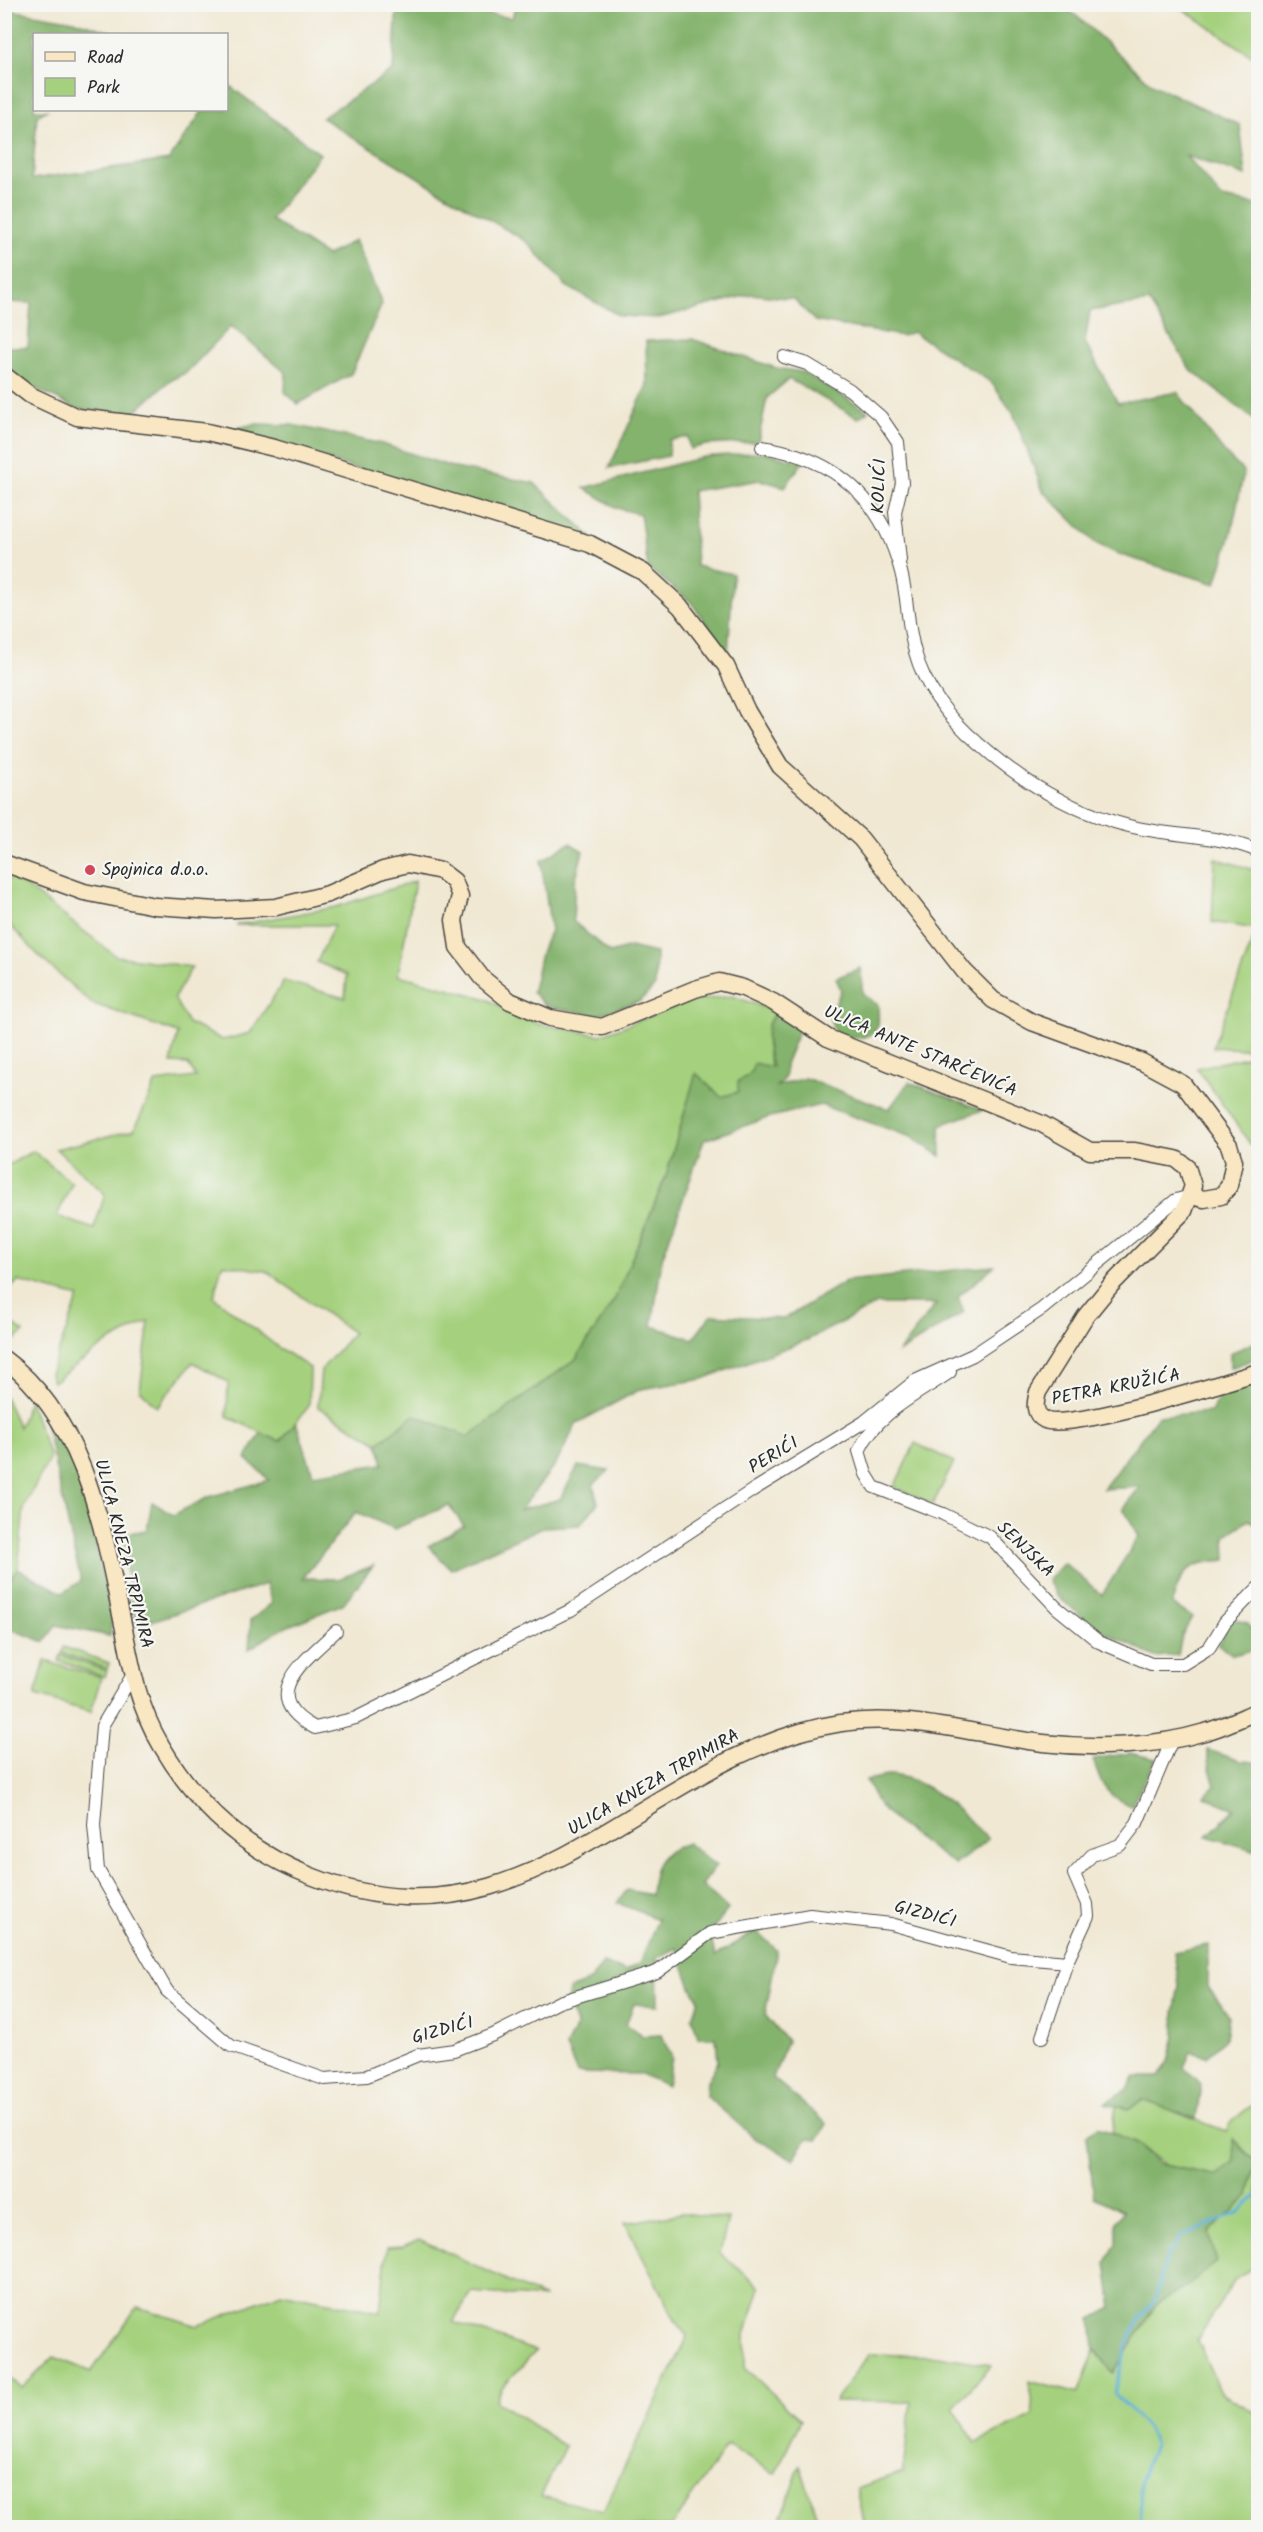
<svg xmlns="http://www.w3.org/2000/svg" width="1263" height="2532" viewBox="0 0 1263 2532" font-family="Kalam,sans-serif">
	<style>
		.green { fill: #a5d17e; stroke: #687e54; stroke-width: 1.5 }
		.forest { fill: #84b36d; stroke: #586f4c; stroke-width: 1.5 }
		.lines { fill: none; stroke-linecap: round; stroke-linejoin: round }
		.stream { stroke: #5aaed6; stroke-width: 3 }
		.street-casing { stroke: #494744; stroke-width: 14 }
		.secondary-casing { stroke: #494744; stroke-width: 19 }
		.street { stroke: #fff; stroke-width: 12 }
		.secondary { stroke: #f9e7c3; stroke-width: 16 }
		.poi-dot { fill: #d1495b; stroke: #f6f6f2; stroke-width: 2 }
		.labels { text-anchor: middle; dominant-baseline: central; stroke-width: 4.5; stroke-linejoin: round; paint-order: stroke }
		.street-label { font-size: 18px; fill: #2b2b2b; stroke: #f6f6f2 }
		.poi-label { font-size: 18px; fill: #2b2b2b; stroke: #f6f6f2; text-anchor: start }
	</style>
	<rect width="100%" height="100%" fill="#f6f6f2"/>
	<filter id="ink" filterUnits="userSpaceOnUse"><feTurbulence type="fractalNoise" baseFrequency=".0167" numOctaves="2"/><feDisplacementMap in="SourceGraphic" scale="12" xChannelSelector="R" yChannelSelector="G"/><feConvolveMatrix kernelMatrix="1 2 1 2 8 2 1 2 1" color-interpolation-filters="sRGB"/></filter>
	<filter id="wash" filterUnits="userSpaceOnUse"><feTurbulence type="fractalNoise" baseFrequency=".008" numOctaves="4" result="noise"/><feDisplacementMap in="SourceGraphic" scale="24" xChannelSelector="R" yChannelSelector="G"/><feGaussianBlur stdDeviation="1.35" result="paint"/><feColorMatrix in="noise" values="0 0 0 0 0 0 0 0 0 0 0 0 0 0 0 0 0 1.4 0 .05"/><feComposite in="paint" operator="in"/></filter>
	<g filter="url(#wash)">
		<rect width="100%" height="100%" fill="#f0e8d3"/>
		<g class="green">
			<polygon points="1177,5 1258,5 1258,60"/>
			<polygon points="1215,858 1258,871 1258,1050 1213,1047 1257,929 1212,922"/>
			<path d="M14 877 116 956 192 967 174 998 188 1023 223 1040 250 1033 284 981 345 998 347 975 317 962 334 925H236L336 907 415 881 398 975 484 998 538 1024 600 1035 691 1001 733 996 776 1012C761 1027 766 1049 772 1067L750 1074 739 1092 721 1097 696 1074 666 1176 615 1299 576 1359 468 1437 415 1415 378 1443 318 1407 321 1370 353 1333 266 1271 222 1264 214 1297 279 1348 310 1368 309 1406 280 1442 227 1416 228 1382 193 1362 157 1407 140 1390 149 1321 108 1342 53 1382 50 1374 79 1297 18 1281 5 1294V1167L33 1151 72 1183 57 1216 94 1229 105 1194 56 1149 134 1130 156 1082 196 1077 188 1064 171 1063 178 1033 91 1003 41 958 5 920V881Z"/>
			<polygon points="1246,1057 1258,1058 1258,1155 1197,1068"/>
			<polygon points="4,1319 24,1332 8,1345 5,1343"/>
			<polygon points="4,1395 19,1427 29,1400 50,1457 24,1507 18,1569 5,1585"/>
			<polygon points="915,1443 954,1462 933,1504 894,1487"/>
			<polygon points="64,1647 109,1663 107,1669 62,1653"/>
			<polygon points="61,1655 107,1671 105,1677 59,1661"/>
			<polygon points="45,1661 101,1677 91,1712 35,1696"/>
			<polygon points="1143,2100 1226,2131 1231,2122 1258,2100 1258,2264 1235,2279 1197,2340 1221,2393 1258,2414 1258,2527 865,2527 857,2488 903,2472 911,2402 835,2401 869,2354 939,2356 992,2365 953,2408 976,2443 1033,2415 1029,2381 1078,2394 1095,2350 1113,2373 1156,2304 1167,2297 1209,2232 1249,2196 1234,2140 1234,2161 1217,2176 1166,2166 1137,2143 1112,2133 1116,2106 1128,2109"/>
			<polygon points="683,2213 728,2219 720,2253 760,2287 745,2335 745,2368 801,2420 775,2474 727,2445 671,2527 5,2527 5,2375 22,2388 54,2357 91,2372 137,2307 198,2326 281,2293 380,2312 387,2247 403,2246 419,2239 545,2298 472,2292 453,2322 536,2351 502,2387 496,2401 565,2446 541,2496 603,2511 688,2336 675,2320 625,2223"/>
			<polygon points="800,2465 820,2527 778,2527"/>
		</g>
		<g class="forest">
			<polygon points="516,4 1060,5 1078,17 1153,85 1240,125 1246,176 1186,156 1222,198 1258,205 1258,423 1190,369 1149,302 1090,311 1085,342 1118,403 1177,392 1225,453 1244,472 1231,534 1216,584 1118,554 1095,543 1043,491 1013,413 991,382 913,332 902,336 815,321 794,299 752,294 659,318 620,316 566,286 526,241 435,188 322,118 393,70 397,5 436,5 512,18"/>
			<polygon points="4,9 75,21 117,34 34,34 34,110 47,110 37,116 32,179 169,160 203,110 226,110 227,84 320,154 271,220 327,256 355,240 382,304 351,374 298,404 285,392 286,373 231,326 187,372 169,381 132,415 75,408 23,382 5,368 5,347 28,347 31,303 5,302"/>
			<polygon points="692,339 776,368 802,372 868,411 858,418 789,379 767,398 758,442 705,445 690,449 688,437 669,440 669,456 609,468 647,385 646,341"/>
			<polygon points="254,424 292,425 382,444 455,468 534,483 598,543 230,430"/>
			<polygon points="763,452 803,462 785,487 760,480 692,491 696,566 733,574 728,654 691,602 648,568 640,514 617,508 584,488 704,457"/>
			<path d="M570 843 583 851 575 881 573 921 610 953 630 947 656 953 655 986 640 1001 597 1015 546 1006 532 992C540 968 537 953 551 931L541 861Z"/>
			<path d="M860 968 863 995 878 1005C878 1011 879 1019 878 1025 872 1043 848 1038 835 1033L830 1018 841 990 836 978Z"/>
			<path d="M776 1012 799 1030 785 1064V1077L777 1086 805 1078 889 1109 909 1082 983 1110 940 1125 941 1156 911 1137 821 1105 770 1117 704 1140 662 1259 652 1326 693 1339 711 1315 784 1319 846 1281 994 1266 958 1297 964 1312 898 1353 936 1304H877L807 1340 703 1379 641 1389 577 1423 557 1462 520 1510 560 1499 578 1466 609 1471 593 1485 598 1503 580 1525 543 1527 451 1569 428 1546 464 1526 449 1505 395 1529 356 1512 303 1578 338 1579 373 1566 343 1604 281 1629 249 1649 251 1620 272 1603 266 1584 136 1626 125 1562 116 1535 147 1530 152 1502 173 1515 209 1497 269 1480 246 1458 261 1433 280 1441 296 1422 313 1474 383 1464 378 1443 415 1415 468 1437 576 1359 615 1299 666 1176 696 1073 721 1097 738 1092V1082L750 1074 754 1063 772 1067C767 1048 761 1027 776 1012Z"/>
			<polygon points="1258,1341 1258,1358 1230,1368 1230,1353"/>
			<path d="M1258 1381V1525L1249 1520 1225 1536 1226 1560C1190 1563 1181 1568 1172 1604L1192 1617 1182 1635 1178 1655 1155 1657 1096 1628 1057 1596 1048 1580 1064 1563 1102 1595 1139 1536 1123 1508 1140 1487 1103 1489 1158 1416 1211 1412 1219 1396Z"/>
			<polygon points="45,1421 78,1471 112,1615 110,1636 56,1625 45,1642 5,1627 4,1585 18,1569 63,1593 81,1581"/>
			<polygon points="1232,1619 1248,1623 1254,1632 1258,1633 1256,1649 1233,1655 1218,1644"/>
			<polygon points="1208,1750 1241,1761 1258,1762 1257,1851 1207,1836 1235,1809 1204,1796 1215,1786 1208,1761"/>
			<path d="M1130 1753 1156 1759 1131 1806C1106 1796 1100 1784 1093 1759Z"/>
			<path d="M892 1775C931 1780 961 1813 988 1839L955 1865 897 1823 879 1805 866 1780Z"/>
			<path d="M687 1843 716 1866 702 1885 728 1909 710 1933 715 1956 756 1931 777 1950 765 2015 787 2041 773 2078 827 2124 817 2140 807 2139 793 2159 756 2139 706 2096 707 2081 718 2062 716 2038 698 2037 692 2017 699 2000 691 1987 677 1948 657 1958 658 2006 634 2004 626 2024 643 2036 661 2035 672 2057 667 2086 640 2074 577 2073 566 2047 577 2024 567 2004 569 1990 591 1980 603 1963 626 1971 640 1963 658 1919 617 1903 627 1890 651 1895C653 1865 658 1853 687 1843Z"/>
			<polygon points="1208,1945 1208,1987 1229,2016 1226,2038 1207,2056 1191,2052 1184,2067 1201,2084 1196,2119 1143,2100 1128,2109 1105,2103 1128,2089 1134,2077 1159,2077 1169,2061 1175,2036 1174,2013 1179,1985 1174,1952"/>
			<polygon points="1097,2127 1137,2143 1159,2164 1218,2176 1234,2161 1233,2139 1256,2162 1249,2196 1209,2232 1217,2262 1186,2287 1156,2304 1113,2374 1094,2347 1091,2319 1112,2308 1106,2262 1116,2244 1116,2222 1124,2211 1094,2197 1087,2136"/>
		</g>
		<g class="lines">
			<polyline class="stream" points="1141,2528 1140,2481 1154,2445 1149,2430 1114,2393 1127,2344 1140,2318 1155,2300 1166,2257 1181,2236 1240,2212 1258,2195"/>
		</g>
	</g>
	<g filter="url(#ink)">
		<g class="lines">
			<defs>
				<g id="street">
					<polyline points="784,357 807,364 850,390 881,417 898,442 902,483 895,512 900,560"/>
					<path d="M762 447C835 458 882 498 901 572 908 598 907 626 915 652 925 689 951 720 979 744 1022 782 1074 812 1129 826 1172 837 1218 834 1258 851"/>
					<path d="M950 1372C917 1395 877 1412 859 1451L866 1474 874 1487 943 1514 990 1537 1056 1607 1099 1642 1151 1664H1183L1209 1648 1225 1622 1258 1588"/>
					<path d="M336 1631C306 1660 254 1696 315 1728L356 1718 571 1610 753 1490 864 1422 915 1381 973 1355 1042 1309 1176 1200 1191 1196"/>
					<polyline points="132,1676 102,1726 94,1825 98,1870 167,1991 231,2046 324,2079 367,2076 418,2055 454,2050 493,2035 559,2002 657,1972 710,1933 810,1915 891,1924 1011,1957 1067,1962"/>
					<polyline points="1042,2037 1067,1962 1088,1916 1087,1904 1074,1874 1092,1855 1120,1845 1137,1823 1172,1740"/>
				</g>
				<g id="secondary">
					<polyline points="4,375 30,395 77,417 207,432 274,448 590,544 643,572 680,606 726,666 747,711 780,766 861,839 964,971 993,1000 1032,1022 1142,1062 1183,1084 1229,1145 1234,1161 1229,1186 1221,1196 1204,1199 1191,1196"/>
					<path d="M4 863 84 892 155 906 216 910 276 907 328 894 383 870 408 864 441 871 454 881 460 896 454 920 458 947 482 978 510 1001 550 1018 602 1027 695 989 719 982 743 988 773 1002 828 1038 1042 1124 1090 1151H1135L1176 1159 1187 1167 1193 1186 1184 1211 1111 1285 1085 1317 1038 1392C1035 1403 1033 1414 1045 1420 1067 1432 1227 1382 1258 1372"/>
					<path d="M4 1359C87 1420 104 1535 124 1629 132 1670 139 1708 161 1745 196 1805 246 1851 311 1876 533 1964 645 1753 841 1723 910 1713 975 1735 1043 1743 1095 1749 1155 1747 1205 1732 1223 1727 1241 1718 1258 1711"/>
				</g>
			</defs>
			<use href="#street" class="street-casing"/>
			<use href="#secondary" class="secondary-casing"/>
			<use href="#street" class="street"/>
			<use href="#secondary" class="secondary"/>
		</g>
	</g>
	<circle class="poi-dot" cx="90" cy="870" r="6"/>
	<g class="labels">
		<g class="street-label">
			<text transform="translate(880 486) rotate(-88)">KOLIĆI</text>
			<text transform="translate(920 1052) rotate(23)">ULICA ANTE STARČEVIĆA</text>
			<text transform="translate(1116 1388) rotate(-11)">PETRA KRUŽIĆA</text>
			<text transform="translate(774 1456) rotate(-31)">PERIĆI</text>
			<text transform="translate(1025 1550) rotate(44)">SENJSKA</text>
			<text transform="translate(123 1554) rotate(76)">ULICA KNEZA TRPIMIRA</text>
			<text transform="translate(654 1783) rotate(-30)">ULICA KNEZA TRPIMIRA</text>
			<text transform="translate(925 1915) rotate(15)">GIZDIĆI</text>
			<text transform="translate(443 2031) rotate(-15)">GIZDIĆI</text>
		</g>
		<g class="poi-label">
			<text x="102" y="870">Spojnica d.o.o.</text>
		</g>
	</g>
	<rect width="1263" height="2532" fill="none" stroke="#f6f6f2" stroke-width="24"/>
	<rect x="33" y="33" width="195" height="78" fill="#f6f6f2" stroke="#a5a5a2" stroke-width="1.5"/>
	<rect x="45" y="52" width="30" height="9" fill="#f9e7c3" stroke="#a5a5a2" stroke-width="1.5"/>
	<text x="87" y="63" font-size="18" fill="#2b2b2b">Road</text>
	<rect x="45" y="78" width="30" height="18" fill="#a5d17e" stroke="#a5a5a2" stroke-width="1.5"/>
	<text x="87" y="93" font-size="18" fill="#2b2b2b">Park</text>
</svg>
